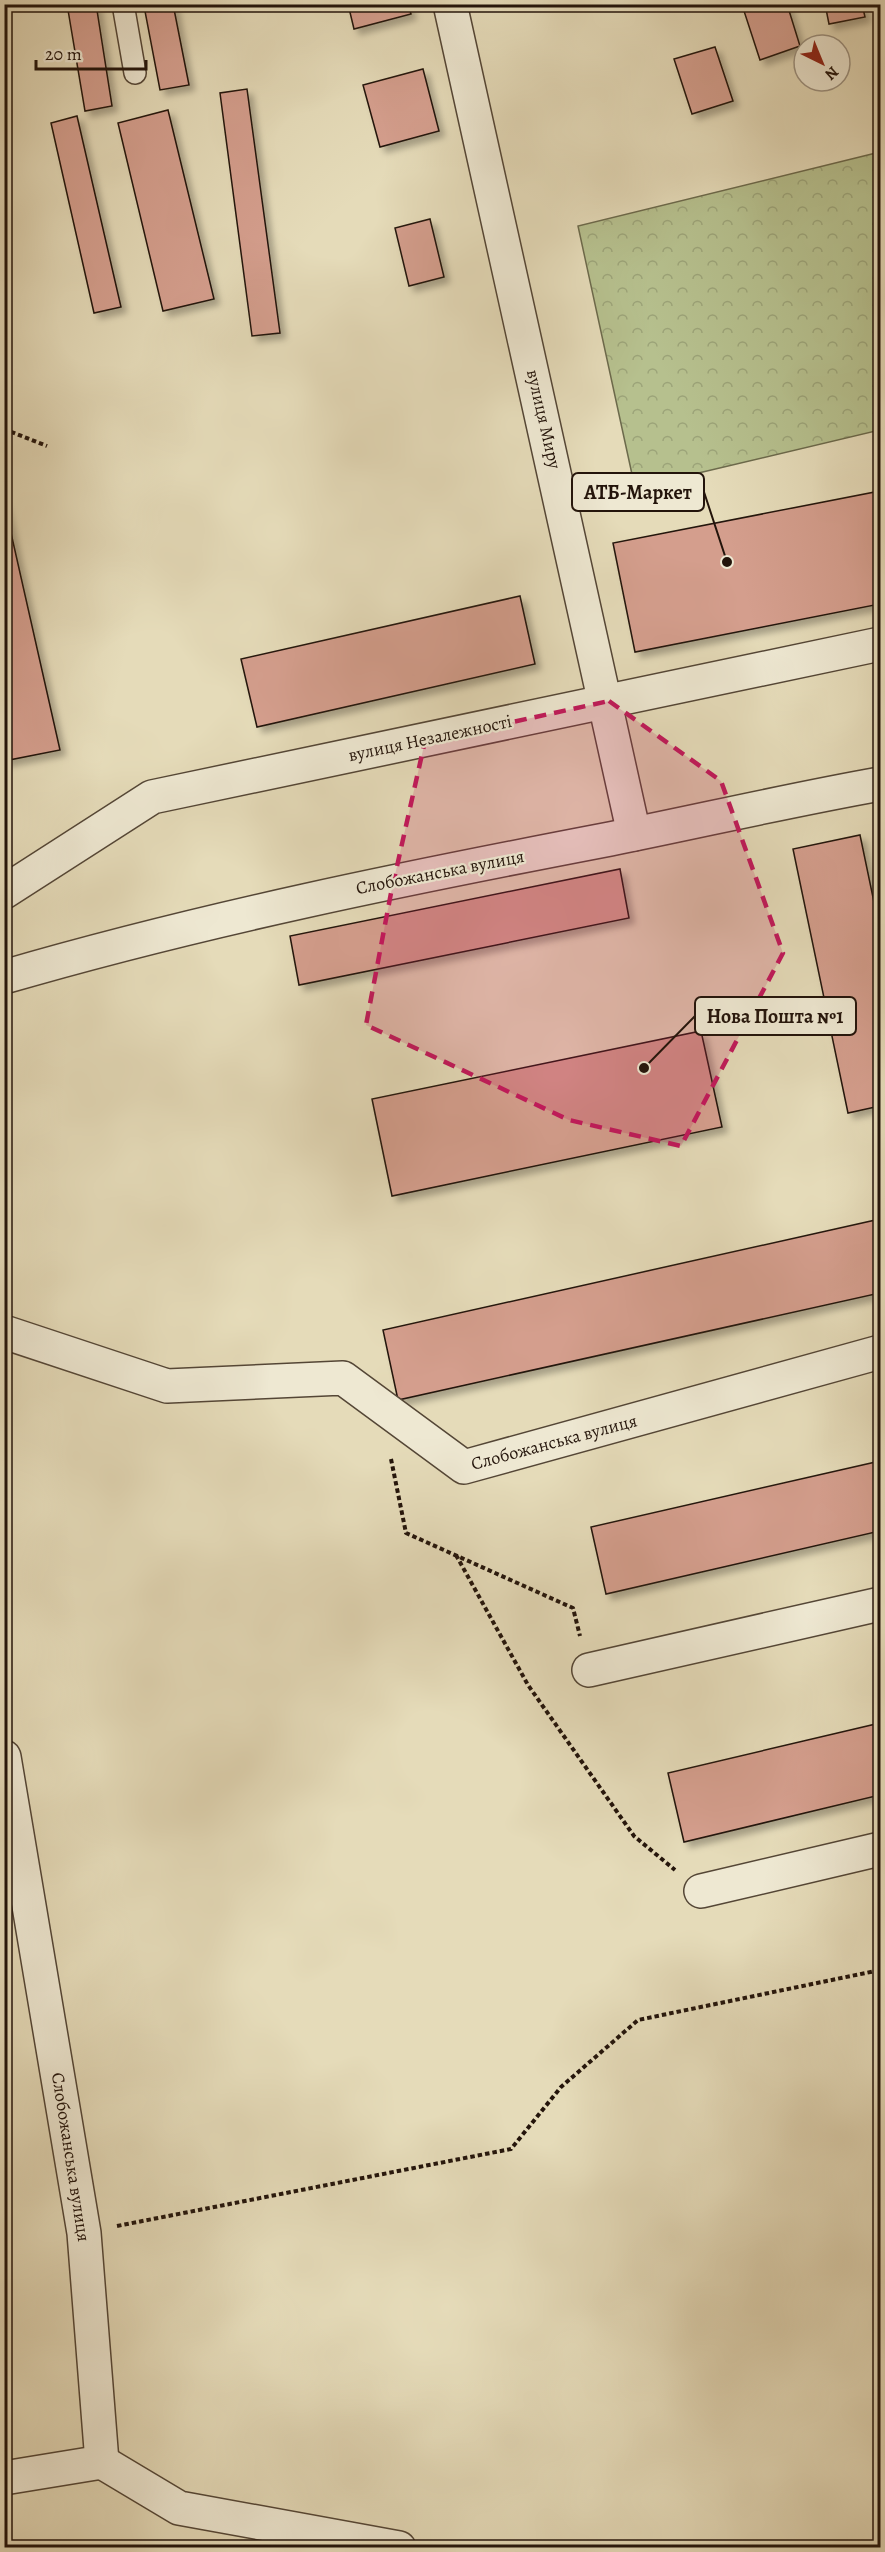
<svg xmlns="http://www.w3.org/2000/svg" width="885" height="2552" viewBox="0 0 885 2552" font-family="Alegreya,serif">
	<style>
		.park { fill: url(#park-crowns); stroke: #6c6a4c; stroke-width: 1.5 }
		.building { fill: #d49e8d; stroke: #23140b; stroke-width: 1.5; filter: url(#shadow) }
		.lines { fill: none; stroke-linecap: round; stroke-linejoin: round }
		.lane-casing { stroke: #544636; stroke-width: 24 }
		.street-casing { stroke: #544636; stroke-width: 36 }
		.path { stroke: #23140b; stroke-width: 4; stroke-dasharray: 4.5 3; stroke-linecap: butt }
		.lane { stroke: #eee8d2; stroke-width: 21 }
		.street { stroke: #eee8d2; stroke-width: 33 }
		.marked { fill: #c2185b; fill-opacity: 0.2; stroke: #c2185b; stroke-width: 4.5; stroke-dasharray: 12 8; stroke-linejoin: round }
		.labels { text-anchor: middle; dominant-baseline: central; stroke-width: 4.5; stroke-linejoin: round; paint-order: stroke }
		.street-label { font-size: 18px; fill: #23140b; stroke: #eee8d2 }
		.leader { fill: none; stroke: #23140b; stroke-width: 2 }
		.callout-dot { fill: #23140b; stroke: #eee8d2; stroke-width: 2 }
		.callout { fill: #eee8d2; stroke: #23140b; stroke-width: 2 }
		.callout-label { font-size: 20px; text-anchor: middle; font-weight: bold; fill: #23140b }
	</style>
	<defs>
		<pattern id="park-crowns" width="20" height="18" patternUnits="userSpaceOnUse" patternTransform="scale(1.5)"><rect width="20" height="18" fill="#b6c08e"/><path d="M2 6a3 3 0 1 1 6 0M12 15a3 3 0 1 1 6 0" fill="none" stroke="#9ca479"/></pattern>
		<filter id="shadow"><feDropShadow dx="5.5" dy="5.5" stdDeviation="3" flood-color="#0004"/></filter>
	</defs>
	<rect width="100%" height="100%" fill="#e5dbb9"/>
	<filter id="stains"><feTurbulence type="fractalNoise" baseFrequency=".00333" numOctaves="4"/><feColorMatrix values="0 0 0 0 .2 0 0 0 0 .09 0 0 0 0 .02 0 0 0 .5 -.17"/></filter>
	<radialGradient id="worn" r=".72"><stop offset=".6" stop-color="#630" stop-opacity="0"/><stop offset="1" stop-color="#630" stop-opacity=".3"/></radialGradient>
	<polygon class="park" points="880,152 880,430 635,488 578,226"/>
	<g class="building">
		<polygon points="67,4 96,4 112,106 85,111"/>
		<polygon points="173,4 189,85 160,90 144,6"/>
		<polygon points="348,4 408,4 411,14 354,29"/>
		<polygon points="762,4 787,4 800,46 760,60 744,11"/>
		<polygon points="825,4 862,4 865,17 829,24"/>
		<polygon points="715,47 733,101 692,114 674,59"/>
		<polygon points="423,69 439,131 380,147 363,85"/>
		<polygon points="247,89 280,333 252,336 220,93"/>
		<polygon points="168,110 214,299 163,311 118,123"/>
		<polygon points="77,116 121,307 94,313 51,123"/>
		<polygon points="430,219 444,277 409,286 395,228"/>
		<polygon points="880,491 880,604 635,652 613,543"/>
		<polygon points="4,502 60,750 4,761"/>
		<polygon points="520,596 535,664 257,727 241,659"/>
		<polygon points="860,835 880,931 880,1106 848,1113 793,849"/>
		<polygon points="620,869 629,918 299,985 290,936"/>
		<polygon points="701,1031 722,1127 392,1196 372,1099"/>
		<polygon points="880,1219 880,1293 398,1400 383,1330"/>
		<polygon points="880,1461 880,1531 606,1594 591,1527"/>
		<polygon points="880,1723 880,1795 684,1842 668,1773"/>
	</g>
	<g class="lines">
		<defs>
			<polyline id="lane" points="123,4 135,73"/>
			<g id="street">
				<polyline points="450,4 634,834"/>
				<polyline points="4,892 152,797 880,644"/>
				<path d="M4 977C203 919 406 878 610 839 700 821 790 800 880 784"/>
				<polyline points="4,1332 167,1386 343,1378 464,1467 880,1352"/>
				<polyline points="589,1670 880,1604"/>
				<polyline points="4,1757 84,2233 102,2462 4,2478"/>
				<polyline points="701,1891 880,1849"/>
				<polyline points="102,2462 179,2508 399,2548"/>
			</g>
		</defs>
		<use href="#lane" class="lane-casing"/>
		<use href="#street" class="street-casing"/>
		<g class="path">
			<polyline points="4,433 9,431 47,446"/>
			<polyline points="391,1459 406,1533 573,1608 580,1636"/>
			<polyline points="456,1555 528,1685 634,1836 675,1870"/>
			<polyline points="117,2226 511,2149 561,2087 638,2020 880,1970"/>
		</g>
		<use href="#lane" class="lane"/>
		<use href="#street" class="street"/>
	</g>
	<path class="marked" d="M609 701 721 781 783 953 681 1146 569 1120 366 1025 391 893 425 741Z"/>
	<g class="labels">
		<g class="street-label">
			<text transform="translate(544 419) rotate(77)">вулиця Миру</text>
			<text transform="translate(430 738) rotate(-12)">вулиця Незалежності</text>
			<text transform="translate(440 872) rotate(-11)">Слобожанська вулиця</text>
			<text transform="translate(554 1442) rotate(-15)">Слобожанська вулиця</text>
			<text transform="translate(71 2157) rotate(81)">Слобожанська вулиця</text>
		</g>
	</g>
	<path class="leader" d="M727 562L704 492M644 1068L695 1016"/>
	<g class="callout-dot">
		<circle cx="727" cy="562" r="6"/>
		<circle cx="644" cy="1068" r="6"/>
	</g>
	<g class="callout">
		<rect x="572" y="473" width="132" height="38" rx="6"/>
		<rect x="695" y="997" width="161" height="38" rx="6"/>
	</g>
	<g class="callout-label">
		<text x="638" y="499">АТБ-Маркет</text>
		<text x="775" y="1023">Нова Пошта №1</text>
	</g>
	<rect width="885" height="2552" fill="none" stroke="#e5dbb9" stroke-width="24"/>
	<rect x="6" y="6" width="873" height="2540" fill="none" stroke="#23140b" stroke-width="3"/>
	<rect x="12" y="12" width="861" height="2528" fill="none" stroke="#23140b" stroke-width="1.5"/>
	<g transform="translate(822 63) rotate(137)"><circle r="28" fill="#eee8d2" stroke="#9d9382" stroke-width="1.5"/>
	<path d="M0-4.5L10 22L0 15L-10 22Z" fill="#8f2418"/>
	<text y="-9" font-size="16" font-weight="bold" text-anchor="middle" fill="#23140b">N</text>
	</g>
	<path d="M36 60v9h110v-9" fill="none" stroke="#23140b" stroke-width="3"/>
	<text x="45" y="60" font-size="18" fill="#23140b" stroke="#eee8d2" stroke-width="4.5" paint-order="stroke">20 m</text>
	<rect width="100%" height="100%" filter="url(#stains)"/>
	<rect width="100%" height="100%" fill="url(#worn)"/>
</svg>
